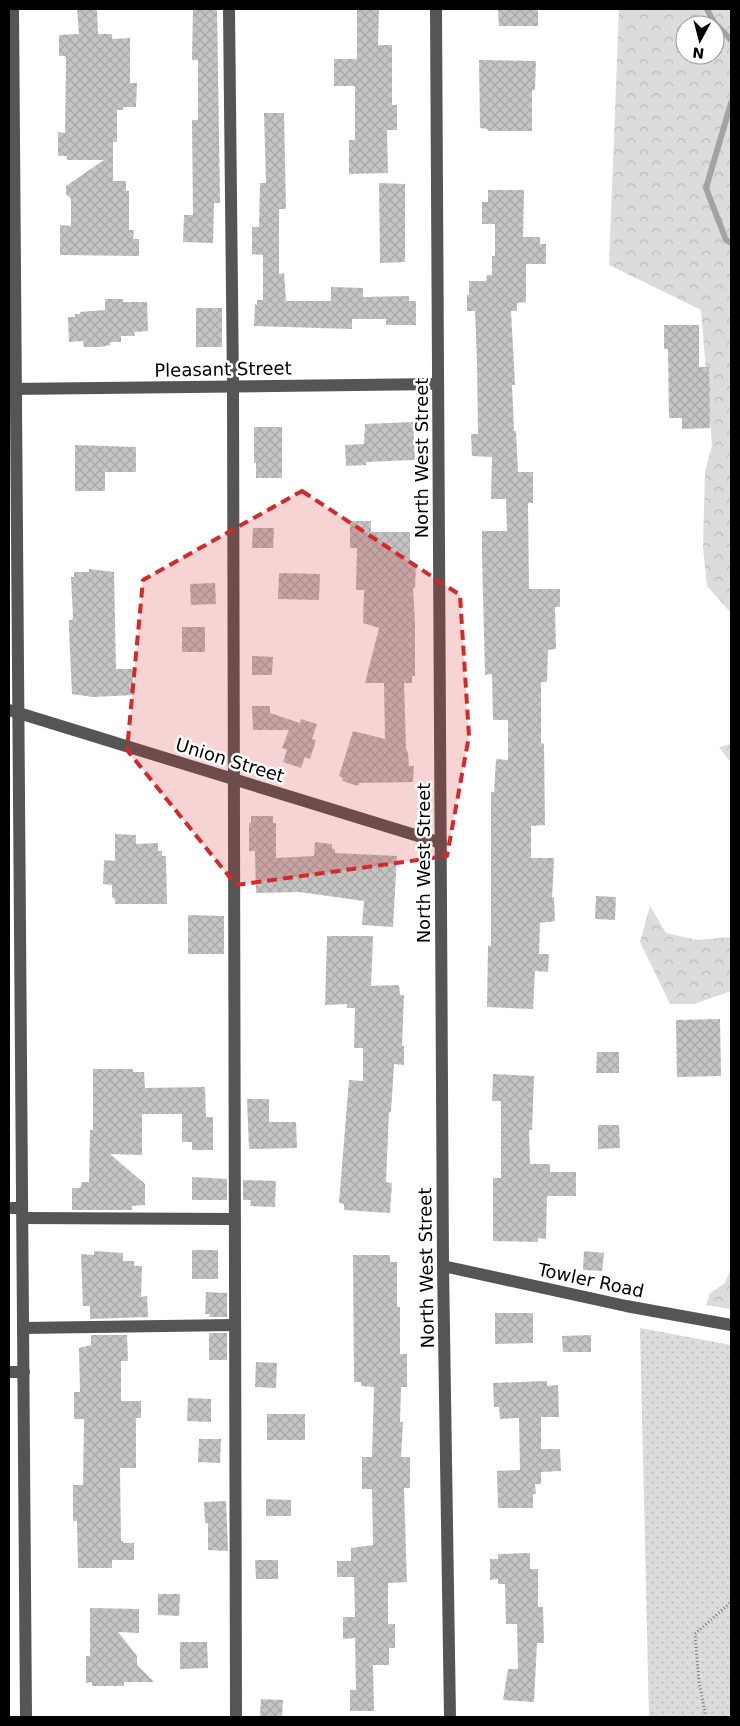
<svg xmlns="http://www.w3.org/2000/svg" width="740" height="1726" viewBox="0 0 740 1726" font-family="'DejaVu Sans',sans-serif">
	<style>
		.forest { fill: url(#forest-crowns); fill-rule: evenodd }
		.park { fill: url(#park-dots) }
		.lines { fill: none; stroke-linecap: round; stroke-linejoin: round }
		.stream { stroke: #a3a3a3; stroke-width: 6 }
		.building { fill: url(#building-cross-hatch) }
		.path { stroke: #777; stroke-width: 3; stroke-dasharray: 1 2.5; stroke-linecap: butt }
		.minor { stroke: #555; stroke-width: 12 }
		.marked { fill: #d62828; fill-opacity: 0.2; stroke: #d62828; stroke-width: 4; stroke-dasharray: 10 6; stroke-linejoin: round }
		.labels { text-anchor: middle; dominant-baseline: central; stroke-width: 5; stroke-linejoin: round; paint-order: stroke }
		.street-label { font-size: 18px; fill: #000; stroke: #fff }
	</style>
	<defs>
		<pattern id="forest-crowns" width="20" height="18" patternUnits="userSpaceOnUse" patternTransform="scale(1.25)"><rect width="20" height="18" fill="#dcdcdc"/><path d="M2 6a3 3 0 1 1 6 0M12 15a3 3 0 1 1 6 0" fill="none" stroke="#bbb"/></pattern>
		<pattern id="park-dots" width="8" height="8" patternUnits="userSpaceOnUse" patternTransform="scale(1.25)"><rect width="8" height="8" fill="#dcdcdc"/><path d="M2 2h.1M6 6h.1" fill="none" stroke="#bbb" stroke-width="1.8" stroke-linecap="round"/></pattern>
		<pattern id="building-cross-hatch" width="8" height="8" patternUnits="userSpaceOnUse" patternTransform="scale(1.25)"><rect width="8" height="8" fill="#c4c4c4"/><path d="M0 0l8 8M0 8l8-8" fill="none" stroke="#a7a7a7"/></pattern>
	</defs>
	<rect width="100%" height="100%" fill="#fff"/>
	<g class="forest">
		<path d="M619 9H731V613L707 586 703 548 705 471 712 446 701 310 609 265ZM685 25H715V55H685Z"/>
		<polygon points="731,744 731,763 719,747"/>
		<polygon points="650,906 666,933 697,940 731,937 731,991 694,1004 670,1004 640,942"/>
		<polygon points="731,1267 731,1309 706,1305 710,1293 725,1283"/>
	</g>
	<polygon class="park" points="640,1328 731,1345 731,1717 649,1717"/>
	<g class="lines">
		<g class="stream">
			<polyline points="707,9 713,21 731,40"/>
			<polyline points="731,103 706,188 726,240 731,243"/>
		</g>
	</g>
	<g class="building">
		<polygon points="77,9 97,9 98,34 112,34 112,39 130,38 130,83 137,83 136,107 123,107 123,110 117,110 117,142 113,142 113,181 126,181 126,191 129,191 129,230 134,230 133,239 139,239 139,256 60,255 60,225 71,226 71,199 66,194 66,186 104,160 67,160 67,156 58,156 58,132 65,133 66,59 65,56 59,56 59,35 79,34"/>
		<polygon points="193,9 217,9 220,203 214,203 213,243 183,242 184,215 193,215 192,120 198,120 198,60 192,60"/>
		<polygon points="357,9 379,9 378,45 392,45 392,105 397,105 397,130 387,130 388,173 349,174 349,140 355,140 355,86 334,86 334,59 357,59"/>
		<polygon points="498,9 538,9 538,26 499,26"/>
		<polygon points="479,60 536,61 535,90 532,90 532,131 488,131 487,129 480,128"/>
		<polygon points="264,113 284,113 286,209 279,209 279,274 284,273 286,301 331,301 331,287 363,288 363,297 409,296 409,301 416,301 416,325 386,325 386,319 352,319 352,329 254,326 255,304 257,305 257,300 263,300 263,255 252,254 252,227 259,227 260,183 266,183"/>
		<polygon points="379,183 405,184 405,262 380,263"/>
		<polygon points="488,190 524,190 523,237 540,237 540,244 546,244 546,264 526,264 526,302 517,303 517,311 511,311 515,385 512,385 514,431 516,431 518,472 533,472 533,503 528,503 529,589 560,589 560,607 555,607 556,649 548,650 547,682 541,682 541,743 544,744 545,825 531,826 531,858 554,858 552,898 554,897 555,921 540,923 539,954 549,954 548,972 535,971 533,1009 487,1007 488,945 491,946 491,792 494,792 496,759 508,760 508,720 493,720 492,674 485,675 482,555 482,531 507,531 506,499 491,499 492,457 472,456 471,434 478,434 477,362 475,311 467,311 467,295 469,295 469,281 486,281 487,275 492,275 492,256 495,256 495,224 482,224 482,202 488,202"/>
		<polygon points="105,299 123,299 123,302 147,302 148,331 134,332 135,336 121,336 121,342 110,342 110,345 101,347 84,347 83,341 69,342 68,317 75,317 75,314 80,314 80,312 105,310"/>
		<rect x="196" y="308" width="26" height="39"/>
		<polygon points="664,325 699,325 699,367 709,367 710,428 682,429 682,418 669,418 668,349 664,349"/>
		<polygon points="413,422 415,460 366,462 366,465 346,466 345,445 364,444 365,424"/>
		<polygon points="254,427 282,427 282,478 256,478 256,463 254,463"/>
		<polygon points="75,445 136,447 136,472 105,472 105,491 75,491"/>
		<polygon points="350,521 371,521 371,532 410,532 410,564 416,564 415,588 413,588 415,622 415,676 412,676 412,683 404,683 406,748 408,753 409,766 414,766 413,782 359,783 358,786 342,781 343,778 339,776 353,731 385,739 384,683 365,683 379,628 363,623 364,590 356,590 357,548 350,548"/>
		<polygon points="253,528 274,528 273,548 252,548"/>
		<polygon points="89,569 114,572 116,669 132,669 134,695 93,697 72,694 69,629 69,620 72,620 73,617 71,577 74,577 74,572 89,572"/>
		<polygon points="279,573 320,574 319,600 278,599"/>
		<polygon points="215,583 216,604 191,605 190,584"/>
		<rect x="182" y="627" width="23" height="25"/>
		<polygon points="252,656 273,657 272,675 252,675"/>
		<polygon points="252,706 270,706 270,713 300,723 301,719 317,724 312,739 316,740 310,759 305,757 301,768 283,762 287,750 282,748 289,730 253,730"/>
		<polygon points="251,816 273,816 273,823 276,823 276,858 314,856 315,842 332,844 332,849 335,849 335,853 397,856 393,927 362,925 364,901 299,892 256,893 255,851 249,851 249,823 251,823"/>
		<polygon points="115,834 136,835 136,844 158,843 158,851 162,851 162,856 166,856 167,904 115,904 115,899 112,897 112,885 103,884 104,860 115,861"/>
		<polygon points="596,896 616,897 615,920 595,919"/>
		<polygon points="188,915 224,916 224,954 188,954"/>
		<polygon points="327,936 373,936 371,986 399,985 400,995 404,995 402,1046 404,1046 404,1065 394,1064 391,1112 389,1112 386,1182 392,1183 390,1213 344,1210 344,1204 339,1203 349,1080 363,1081 363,1048 354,1048 355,1008 347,1008 347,1004 325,1005"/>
		<polygon points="720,1019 721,1076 677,1077 676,1020"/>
		<polygon points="597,1052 619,1052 619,1073 596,1073"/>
		<polygon points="93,1069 133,1069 133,1072 144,1072 145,1088 205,1087 206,1117 213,1117 213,1150 192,1150 192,1142 182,1142 182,1114 142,1114 142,1155 110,1154 145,1184 145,1205 132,1206 132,1210 72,1210 72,1188 80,1188 82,1182 89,1182 90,1130 93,1130"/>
		<polygon points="493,1074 534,1076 532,1130 529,1130 530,1164 550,1164 550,1172 576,1172 576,1196 547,1196 546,1239 538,1238 538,1242 493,1241 493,1178 501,1178 501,1101 492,1101"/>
		<polygon points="247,1099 269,1099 269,1122 296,1122 297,1148 249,1149"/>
		<polygon points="598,1125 619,1125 620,1148 598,1149"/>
		<polygon points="192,1177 227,1179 227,1200 192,1200"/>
		<polygon points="243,1180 276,1181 275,1207 250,1206 251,1200 243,1200"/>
		<rect x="192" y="1250" width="26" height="29"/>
		<polygon points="94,1251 123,1253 123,1261 134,1261 134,1266 142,1266 141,1297 147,1296 148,1317 90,1319 90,1306 83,1306 81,1254 94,1255"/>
		<polygon points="584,1251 604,1253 602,1271 583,1270"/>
		<polygon points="353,1255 390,1255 390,1262 397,1262 397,1307 400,1307 400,1354 407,1354 407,1387 401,1387 400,1422 403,1422 401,1457 410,1457 410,1488 404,1488 407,1582 388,1583 388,1624 395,1624 395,1648 389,1648 389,1665 373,1665 374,1711 350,1711 350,1690 356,1690 355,1638 343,1639 343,1617 355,1617 354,1577 337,1577 337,1561 351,1561 351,1548 373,1545 372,1489 362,1489 362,1457 372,1457 374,1387 361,1386 361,1382 354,1382"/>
		<polygon points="206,1292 227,1293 227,1317 209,1317 210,1314 205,1314"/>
		<polygon points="495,1313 533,1313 533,1343 495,1344"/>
		<rect x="209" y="1333" width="18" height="27"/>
		<polygon points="91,1335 127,1335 128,1361 121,1361 121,1401 141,1401 141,1418 136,1418 136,1468 120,1468 121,1541 123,1541 123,1543 134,1543 134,1560 112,1560 112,1568 78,1568 77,1521 73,1521 73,1485 83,1485 84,1419 74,1419 74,1392 80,1392 79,1348 91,1345"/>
		<polygon points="591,1335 591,1352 563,1352 562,1336"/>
		<polygon points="256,1362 277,1363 276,1388 255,1387"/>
		<polygon points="547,1381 547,1386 558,1385 559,1417 541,1417 541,1449 560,1449 561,1471 541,1472 541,1484 535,1484 536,1494 533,1494 533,1508 498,1508 497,1471 520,1470 519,1418 500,1419 499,1407 494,1407 493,1383"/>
		<polygon points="188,1398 211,1399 211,1422 187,1421"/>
		<rect x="267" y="1414" width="38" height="26"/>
		<polygon points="199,1439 221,1439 220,1463 198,1462"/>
		<polygon points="266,1499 291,1500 291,1516 266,1516"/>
		<polygon points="226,1501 228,1551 208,1550 208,1523 205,1523 204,1502"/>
		<polygon points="530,1553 530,1569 538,1569 538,1607 543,1607 544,1643 537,1643 534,1702 503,1700 508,1669 518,1669 517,1624 506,1624 505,1584 498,1584 498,1579 490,1580 490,1559 498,1559 498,1554"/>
		<polygon points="255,1560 278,1560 278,1579 256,1579"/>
		<polygon points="158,1594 180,1594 179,1616 158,1615"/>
		<polygon points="90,1608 139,1609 139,1633 118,1632 137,1656 137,1665 154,1682 124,1682 124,1686 92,1686 92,1682 86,1683 86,1656 90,1656"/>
		<polygon points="180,1642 207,1642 208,1668 180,1669"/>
		<polygon points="261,1699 283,1700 282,1717 260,1717"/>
	</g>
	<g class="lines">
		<polyline class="path" points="706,1717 699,1682 695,1634 731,1602"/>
		<g class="minor">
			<polyline points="13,9 26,1717"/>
			<polyline points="229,9 233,386 236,1717"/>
			<polyline points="436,9 443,1266 450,1717"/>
			<polyline points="10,389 438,384"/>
			<polyline points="9,710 441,843"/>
			<polyline points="9,1208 22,1208"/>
			<polyline points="23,1218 234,1219"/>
			<polyline points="443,1266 626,1306 731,1325"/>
			<polyline points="23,1328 234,1325"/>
			<polyline points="9,1372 24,1372"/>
		</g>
	</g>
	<path class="marked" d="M302 491 460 595 469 736 447 856 236 885 127 750 143 580Z"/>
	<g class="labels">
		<g class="street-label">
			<text transform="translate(223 369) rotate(-1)">Pleasant Street</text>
			<text transform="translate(421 458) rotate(-90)">North West Street</text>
			<text transform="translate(230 760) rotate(17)">Union Street</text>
			<text transform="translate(423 863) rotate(-90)">North West Street</text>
			<text transform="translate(426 1268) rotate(-91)">North West Street</text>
			<text transform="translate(591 1280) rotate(12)">Towler Road</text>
		</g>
	</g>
	<rect width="740" height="1726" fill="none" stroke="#000000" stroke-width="20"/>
	<g transform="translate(700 40) rotate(187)"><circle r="24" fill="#ffffff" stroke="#999999"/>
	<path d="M0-4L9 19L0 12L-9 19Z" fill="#000000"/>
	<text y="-8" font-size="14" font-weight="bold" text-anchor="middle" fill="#000000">N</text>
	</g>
</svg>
